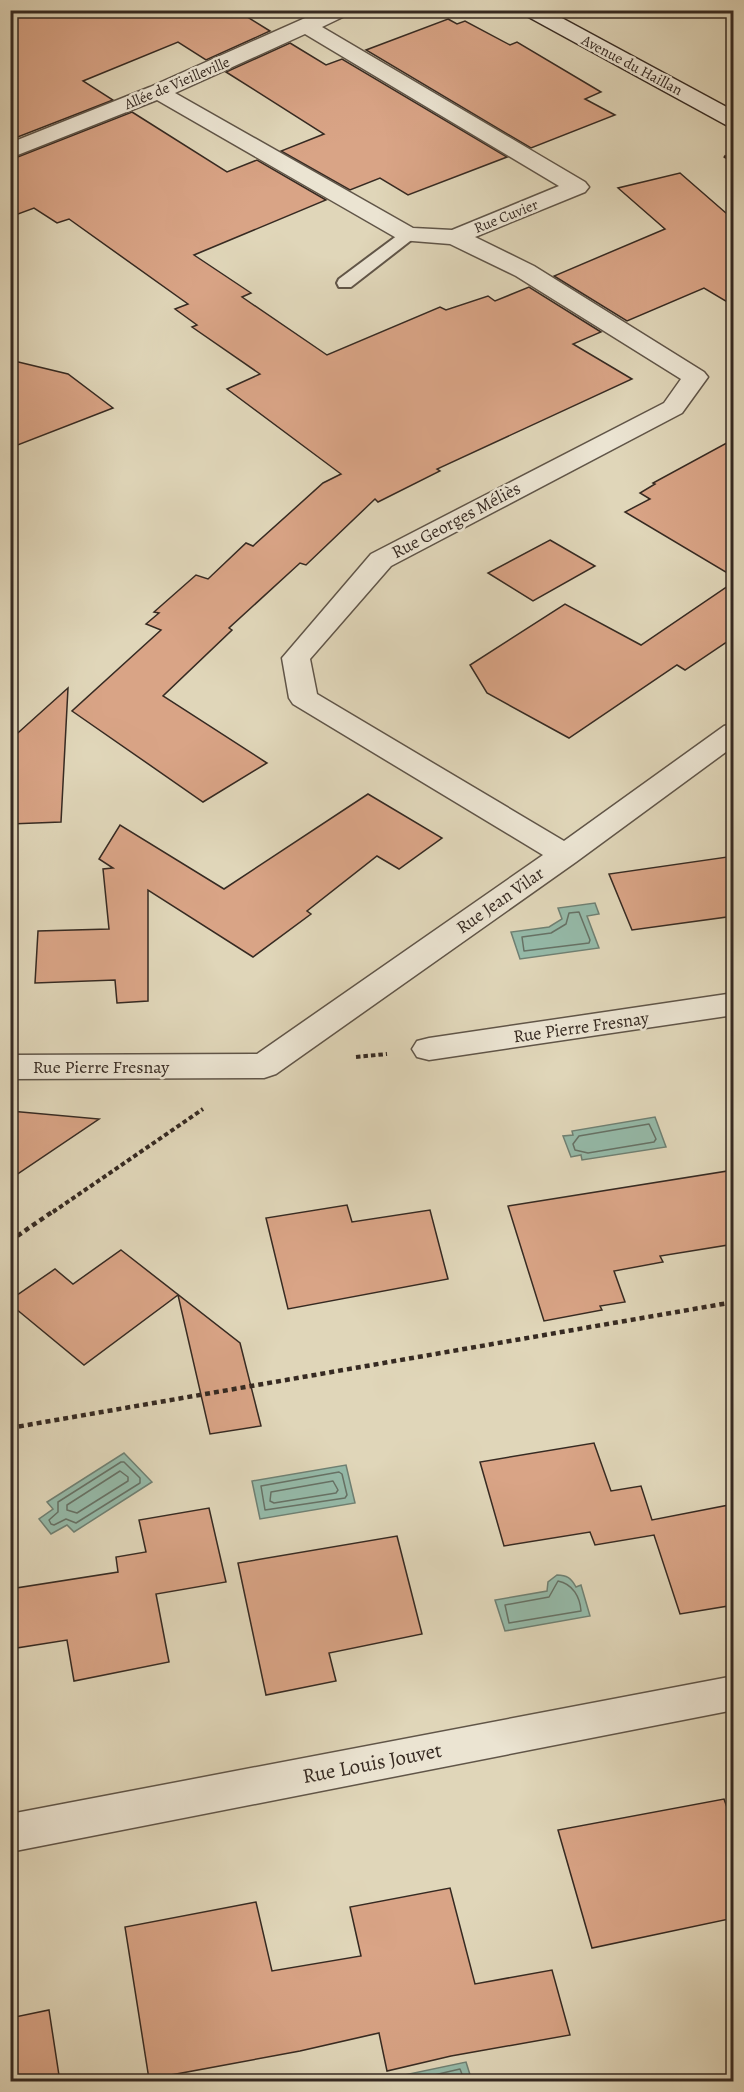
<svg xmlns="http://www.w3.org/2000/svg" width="744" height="2092" viewBox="0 0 744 2092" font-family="Alegreya,serif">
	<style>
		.water { fill: #95baa9; stroke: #6f8073; stroke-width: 1.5 }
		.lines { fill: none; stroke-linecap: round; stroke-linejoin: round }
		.shore { stroke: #667266; stroke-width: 1.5 }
		.building { fill: #d9a486; stroke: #362a22; stroke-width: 1.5 }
		.lane-casing { stroke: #605548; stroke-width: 4 }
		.street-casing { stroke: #605548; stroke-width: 3 }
		.secondary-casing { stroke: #362a22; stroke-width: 3 }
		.path-far2 { stroke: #362a22; stroke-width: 3; stroke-dasharray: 3 2; stroke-linecap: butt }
		.path-far1 { stroke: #362a22; stroke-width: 4; stroke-dasharray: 4.5 3; stroke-linecap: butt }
		.path { stroke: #362a22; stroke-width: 4.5; stroke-dasharray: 5 4; stroke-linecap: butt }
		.lane { fill: #ebe4d2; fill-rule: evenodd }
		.street { fill: #ebe4d2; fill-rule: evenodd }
		.secondary { fill: #ebe4d2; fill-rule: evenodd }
		.labels { text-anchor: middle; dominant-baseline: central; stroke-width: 5; stroke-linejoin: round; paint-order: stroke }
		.far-street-label { font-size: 15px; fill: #362a22; stroke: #ebe4d2 }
		.street-label { font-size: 18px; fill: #362a22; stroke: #ebe4d2 }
		.near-street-label { font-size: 21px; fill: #362a22; stroke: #ebe4d2 }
	</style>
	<rect width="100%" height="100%" fill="#e0d6b9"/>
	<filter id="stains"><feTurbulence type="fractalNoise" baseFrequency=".00333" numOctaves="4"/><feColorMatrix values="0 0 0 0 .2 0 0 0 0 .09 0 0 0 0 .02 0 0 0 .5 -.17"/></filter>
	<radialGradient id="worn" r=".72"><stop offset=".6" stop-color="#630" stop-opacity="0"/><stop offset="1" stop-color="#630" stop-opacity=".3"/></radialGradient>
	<g class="water">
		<polygon points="595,903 599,914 587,916 599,948 520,959 511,932 549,927 562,919 558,908"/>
		<polygon points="655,1117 666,1147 582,1160 581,1155 571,1157 563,1136 573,1135 572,1131"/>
		<polygon points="124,1453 152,1482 74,1532 67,1525 51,1534 39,1519 53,1509 47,1502"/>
		<polygon points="346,1465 355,1503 260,1519 252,1481"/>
		<path d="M557 1575C567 1575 571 1578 576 1587L581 1585 590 1616 505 1631 495 1600 547 1591 548 1582Z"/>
		<polygon points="466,2062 472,2081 376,2081"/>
	</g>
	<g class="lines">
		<g class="shore">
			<polygon points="579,912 590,940 589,943 524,951 522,937 551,933 566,924 569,913"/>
			<polygon points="649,1124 656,1139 654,1142 588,1153 575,1150 573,1144 579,1136"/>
			<polygon points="121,1462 124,1462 140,1478 140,1483 76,1523 66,1519 54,1525 51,1524 49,1520 58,1512 58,1502"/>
			<polygon points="120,1471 128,1477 128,1481 77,1513 67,1510 67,1505"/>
			<polygon points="339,1472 342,1474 347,1495 345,1498 265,1510 261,1486"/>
			<polygon points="333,1481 338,1490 336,1493 274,1503 270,1501 271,1492"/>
			<path d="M558 1581C573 1584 580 1597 581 1611L509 1623 505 1605 549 1597Z"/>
			<polyline points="404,2082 460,2069 465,2082"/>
		</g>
	</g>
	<g class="building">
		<polygon points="10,10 250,10 244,15 270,31 206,60 178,42 83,81 113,100 10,140"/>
		<polygon points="448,19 457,24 465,21 510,45 517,42 601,92 585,99 615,115 531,148 366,50"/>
		<polygon points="290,43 326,65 342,59 507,157 408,195 380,178 350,190 281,151 324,134 226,72"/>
		<polygon points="132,112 227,172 257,160 326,200 194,255 251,293 242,297 327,355 440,307 446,310 488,296 495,301 529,287 601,332 573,344 632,379 437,469 440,471 378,502 375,499 306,565 300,563 229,628 232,630 163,696 267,763 203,802 72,711 161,630 146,624 159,613 154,612 196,575 208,579 246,543 253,546 323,483 341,474 227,389 260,374 192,327 197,325 175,309 188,304 69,219 57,223 34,208 10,217 10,160"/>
		<polygon points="680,173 734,220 734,306 704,288 627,321 554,276 665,229 618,188"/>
		<polygon points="10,360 68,374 113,408 10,448"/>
		<polygon points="734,439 734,577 625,512 650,499 640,493 655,484 653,483"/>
		<polygon points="550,540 595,566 533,601 488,573"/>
		<polygon points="734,582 734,637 685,670 677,665 569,738 487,693 470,665 565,604 641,645"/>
		<polygon points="68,688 61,822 10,824 10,740"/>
		<polygon points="368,794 442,838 399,869 377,856 307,911 311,914 253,957 148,890 148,1001 117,1003 115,980 35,983 38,931 109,929 103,869 113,868 99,859 120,825 224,889"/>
		<polygon points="734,856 734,916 632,930 609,874"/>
		<polygon points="10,1111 99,1119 10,1179"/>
		<polygon points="734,1170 734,1244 660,1256 663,1262 614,1271 625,1302 600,1306 602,1310 544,1321 508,1206"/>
		<polygon points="347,1205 352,1222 430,1210 448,1279 288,1309 266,1218"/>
		<polygon points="121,1250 240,1343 261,1426 210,1434 178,1295 84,1365 10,1304 10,1300 55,1269 73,1284"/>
		<polygon points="594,1443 611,1491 641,1486 652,1520 734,1504 734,1605 680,1614 654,1535 595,1545 590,1532 504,1546 480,1462"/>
		<polygon points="209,1508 226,1582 156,1594 169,1662 74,1681 67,1640 10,1649 10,1589 118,1572 116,1557 146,1552 139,1520"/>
		<polygon points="397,1536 422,1634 329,1653 336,1681 266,1695 238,1563"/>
		<polygon points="724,1799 734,1827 734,1918 592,1948 558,1830"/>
		<polygon points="450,1888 475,1984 552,1970 570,2035 451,2056 387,2071 379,2033 300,2051 149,2079 125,1927 256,1902 272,1971 361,1956 350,1907"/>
		<polygon points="49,2010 60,2082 10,2082 10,2018"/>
	</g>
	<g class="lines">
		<defs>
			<polygon id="lane" points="408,230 416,235 414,238 351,287 339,287 337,283 339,279 402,232"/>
			<g id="street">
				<path d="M323 10H352L349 14 322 27 585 182 589 187 585 192 475 237 534 266 704 372 708 377 682 413 391 566 310 659 317 694 564 841 724 726 734 723V746L576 862 276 1074 264 1078 10 1079V1055L257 1054 543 855 293 704 289 698 282 658 371 554 664 403 681 379 516 276 450 244 400 240 157 100 10 158V143L150 87ZM305 34 559 186 452 230 413 228 175 93Z"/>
				<polygon points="734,993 734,1015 429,1060 417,1057 412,1049 417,1041 429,1038"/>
				<polygon points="734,1676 734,1710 10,1852 10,1814"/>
			</g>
			<polygon id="secondary" points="520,10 547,10 734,111 734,127 726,125 523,14"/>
		</defs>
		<use href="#lane" class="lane-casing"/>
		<use href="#street" class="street-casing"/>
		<use href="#secondary" class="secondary-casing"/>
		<polyline class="path-far2" points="724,156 734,163"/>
		<g class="path-far1">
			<polyline points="356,1057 387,1054"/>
			<polyline points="53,1212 203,1109"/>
		</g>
		<g class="path">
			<polyline points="10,1241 55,1210"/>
			<polyline points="10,1428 734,1302"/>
		</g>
		<use href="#lane" class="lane"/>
		<use href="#street" class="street"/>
		<use href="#secondary" class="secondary"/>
	</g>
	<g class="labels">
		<g class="far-street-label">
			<text transform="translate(632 65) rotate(28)">Avenue du Haillan</text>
			<text transform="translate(177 83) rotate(-23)">Allée de Vieilleville</text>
			<text transform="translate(506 216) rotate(-22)">Rue Cuvier</text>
		</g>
		<g class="street-label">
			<text transform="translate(456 520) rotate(-28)">Rue Georges Méliès</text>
			<text transform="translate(500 900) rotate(-35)">Rue Jean Vilar</text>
			<text transform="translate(581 1027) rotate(-8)">Rue Pierre Fresnay</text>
			<text x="101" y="1067">Rue Pierre Fresnay</text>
		</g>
		<g class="near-street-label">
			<text transform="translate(372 1763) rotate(-11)">Rue Louis Jouvet</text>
		</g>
	</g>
	<rect width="744" height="2092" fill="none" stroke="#e0d6b9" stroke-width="36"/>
	<rect x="12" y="12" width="720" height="2068" fill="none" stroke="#362a22" stroke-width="3"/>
	<rect x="18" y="18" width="708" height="2056" fill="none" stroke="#362a22" stroke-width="1.5"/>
	<rect width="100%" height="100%" filter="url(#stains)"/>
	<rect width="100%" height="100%" fill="url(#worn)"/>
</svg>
